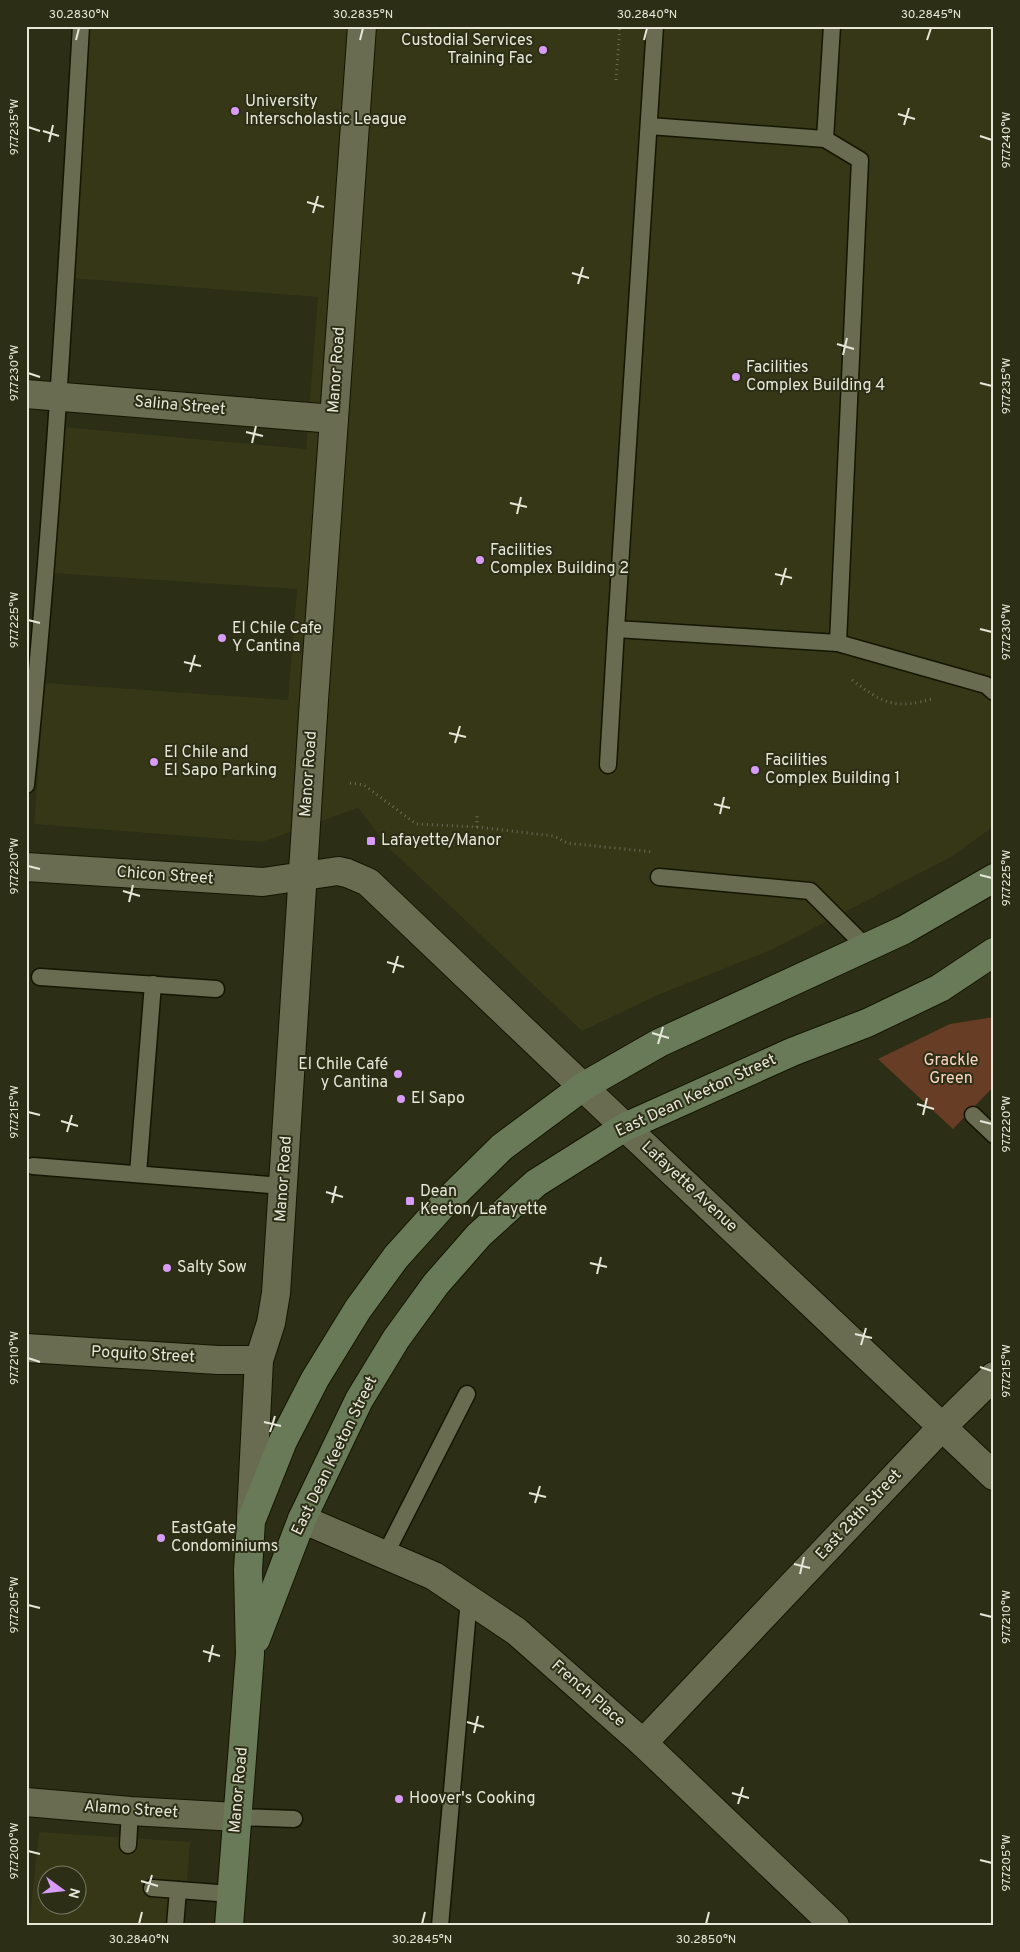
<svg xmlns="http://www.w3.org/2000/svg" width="1020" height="1952" viewBox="0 0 1020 1952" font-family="Overpass,sans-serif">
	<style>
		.built { fill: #353717; fill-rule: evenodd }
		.green { fill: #683d25 }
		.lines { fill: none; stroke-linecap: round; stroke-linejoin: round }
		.service-casing { stroke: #151601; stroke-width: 19 }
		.minor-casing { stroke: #151601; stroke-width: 30 }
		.tertiary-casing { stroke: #151601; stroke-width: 30 }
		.secondary-casing { stroke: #151601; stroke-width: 30 }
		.path { stroke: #6a6b56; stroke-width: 3; stroke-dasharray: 1 4; stroke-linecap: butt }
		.service { stroke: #696c51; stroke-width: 16 }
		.minor { stroke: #696c51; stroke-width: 28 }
		.tertiary { stroke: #696c51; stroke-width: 28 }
		.secondary { stroke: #687a57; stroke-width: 28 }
		.ticks { fill: none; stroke: #e6e7d8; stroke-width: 2 }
		.poi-dot { fill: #d89bf8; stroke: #2c2e15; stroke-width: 2 }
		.labels { text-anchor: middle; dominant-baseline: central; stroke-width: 4; stroke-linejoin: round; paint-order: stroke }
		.poi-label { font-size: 16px; fill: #e6e7d8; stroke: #2c2e15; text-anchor: start }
		.street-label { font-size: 16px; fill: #e6e7d8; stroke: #2c2e15 }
		.park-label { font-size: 16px; fill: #fcd4c0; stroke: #2c2e15 }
		.neatline { fill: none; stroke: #e6e7d8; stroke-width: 2 }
		.ticks-label { font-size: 12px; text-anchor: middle; fill: #e6e7d8 }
	</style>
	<rect width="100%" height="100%" fill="#2c2e15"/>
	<g class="built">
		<polygon points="87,26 994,26 994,826 953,856 771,950 660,994 582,1031 390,849 358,808 262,842 34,824 45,683 288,700 297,589 51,573 63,427 306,449 318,297 71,278"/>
		<path d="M39 1832 190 1842 184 1926H29ZM48 1874H78V1904H48Z"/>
	</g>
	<polygon class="green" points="994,1017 994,1086 953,1129 878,1059 950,1024"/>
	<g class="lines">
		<defs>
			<g id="service">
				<polyline points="655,26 616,629 838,643 986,685 994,692"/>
				<polyline points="832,26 825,139 860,160 838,643"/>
				<polyline points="649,126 825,139"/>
				<polyline points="608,765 616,629"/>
				<path d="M26 785C52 533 66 280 81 26"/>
				<polyline points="659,877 810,891 867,948"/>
				<polyline points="40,977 216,989"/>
				<polyline points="973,1115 994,1135"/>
				<polyline points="33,1166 283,1186"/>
				<polyline points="138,1173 153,984"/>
				<polyline points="385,1555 467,1394"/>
				<polyline points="237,1817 294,1819"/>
				<polyline points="128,1845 130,1811"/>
				<polyline points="152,1888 231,1894"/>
				<polyline points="175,1926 178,1890"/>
				<polyline points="440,1926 469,1599"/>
			</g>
			<g id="minor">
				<polyline points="26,394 334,419"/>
				<polyline points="625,1127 994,1476"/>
				<polyline points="26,1348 218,1360 259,1360"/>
				<polyline points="302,1519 434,1576 516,1631 643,1743 835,1926"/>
				<polyline points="643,1743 942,1427 994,1376"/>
				<polyline points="26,1802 130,1811 237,1817"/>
			</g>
			<g id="tertiary">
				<polyline points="26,867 263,882 338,871 347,873 368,882 625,1127"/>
				<polyline points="251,1517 259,1360 271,1323 276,1293 314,700 362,26"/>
			</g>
			<g id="secondary">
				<polyline points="256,1639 302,1519 359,1400 396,1339 436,1284 479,1235 536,1183 625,1127 792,1052 867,1023 940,988 994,952"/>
				<polyline points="229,1926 250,1654 248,1570 251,1521 283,1441 315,1379 358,1309 396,1257 442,1206 502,1147 584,1086 659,1043 904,930 994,878"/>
			</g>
		</defs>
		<use href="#service" class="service-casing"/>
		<use href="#minor" class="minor-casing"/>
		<use href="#tertiary" class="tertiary-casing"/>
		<use href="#secondary" class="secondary-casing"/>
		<g class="path">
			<polyline points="616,80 620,26"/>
			<path d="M852 680C884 704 895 710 935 698"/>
			<polyline points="350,783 364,785 416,824 477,827 477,814"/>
			<polyline points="477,827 554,836 567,843 653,852"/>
		</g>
		<use href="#service" class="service"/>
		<use href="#minor" class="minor"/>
		<use href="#tertiary" class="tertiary"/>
		<use href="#secondary" class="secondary"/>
	</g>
	<path class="ticks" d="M76 40 79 28M360 40 363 28M644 40 647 28M927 40 931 28M898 114 915 119M904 125 909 108M28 127 40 131M43 131 59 136M980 136 992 140M49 142 53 125M307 202 324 207M313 213 318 196M572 273 589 278M578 284 583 267M837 344 854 349M843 355 847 338M28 373 40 377M980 383 992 386M246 432 263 436M252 443 256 426M510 503 527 507M517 514 521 497M775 574 792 578M781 585 786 568M28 620 40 623M980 629 992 632M184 662 201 666M190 672 195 655M449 733 466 737M455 743 460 726M714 804 730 808M720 814 724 797M28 866 40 869M980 875 992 878M123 891 140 896M129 902 133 885M387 962 404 967M393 973 398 956M652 1033 669 1038M658 1044 663 1027M917 1104 934 1109M28 1112 40 1115M923 1115 927 1098M61 1121 78 1126M980 1121 992 1124M67 1132 72 1115M326 1192 343 1197M332 1203 336 1186M590 1263 607 1267M597 1274 601 1257M855 1334 872 1338M861 1345 866 1328M28 1358 40 1362M980 1367 992 1371M264 1422 281 1426M270 1432 275 1416M529 1493 546 1497M535 1503 540 1486M794 1564 810 1568M800 1574 804 1557M28 1605 40 1608M980 1614 992 1617M203 1651 220 1656M209 1662 213 1645M467 1722 484 1727M474 1733 478 1716M732 1793 749 1798M738 1804 743 1787M28 1851 40 1854M980 1860 992 1863M141 1881 158 1886M147 1892 152 1875M139 1924 142 1912M422 1924 425 1912M706 1924 709 1912"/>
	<g class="poi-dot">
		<circle cx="543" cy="50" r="5"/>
		<circle cx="235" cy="111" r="5"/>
		<circle cx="736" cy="377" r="5"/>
		<circle cx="480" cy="560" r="5"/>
		<circle cx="222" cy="638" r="5"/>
		<circle cx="154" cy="762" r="5"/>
		<circle cx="755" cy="770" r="5"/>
		<rect x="366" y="836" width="10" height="10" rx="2.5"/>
		<circle cx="398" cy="1074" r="5"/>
		<circle cx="401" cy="1099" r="5"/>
		<rect x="405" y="1196" width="10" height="10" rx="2.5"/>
		<circle cx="167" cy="1268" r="5"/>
		<circle cx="161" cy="1538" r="5"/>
		<circle cx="399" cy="1799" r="5"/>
	</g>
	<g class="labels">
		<g class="poi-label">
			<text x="533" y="41" text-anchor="end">Custodial Services<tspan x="533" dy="18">Training Fac</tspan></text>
			<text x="245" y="102">University<tspan x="245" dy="18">Interscholastic League</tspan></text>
			<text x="746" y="368">Facilities<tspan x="746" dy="18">Complex Building 4</tspan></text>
			<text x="490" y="551">Facilities<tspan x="490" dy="18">Complex Building 2</tspan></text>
			<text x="232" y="629">El Chile Cafe<tspan x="232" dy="18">Y Cantina</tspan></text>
			<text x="164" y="753">El Chile and<tspan x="164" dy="18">El Sapo Parking</tspan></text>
			<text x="765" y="761">Facilities<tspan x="765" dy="18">Complex Building 1</tspan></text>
			<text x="381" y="841">Lafayette/Manor</text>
			<text x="388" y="1065" text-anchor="end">El Chile Café<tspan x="388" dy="18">y Cantina</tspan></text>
			<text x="411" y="1099">El Sapo</text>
			<text x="420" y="1192">Dean<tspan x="420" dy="18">Keeton/Lafayette</tspan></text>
			<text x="177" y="1268">Salty Sow</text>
			<text x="171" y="1529">EastGate<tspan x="171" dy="18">Condominiums</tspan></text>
			<text x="409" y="1799">Hoover's Cooking</text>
		</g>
		<g class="street-label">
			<text transform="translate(337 370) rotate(-86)">Manor Road</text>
			<text transform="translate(180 406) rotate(5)">Salina Street</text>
			<text transform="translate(309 774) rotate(-86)">Manor Road</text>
			<text transform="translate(165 876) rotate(4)">Chicon Street</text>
			<text transform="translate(696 1096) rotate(-25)">East Dean Keeton Street</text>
			<text transform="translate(284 1179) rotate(-86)">Manor Road</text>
			<text transform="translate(689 1187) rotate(43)">Lafayette Avenue</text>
			<text transform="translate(143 1355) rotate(3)">Poquito Street</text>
			<text transform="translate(335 1456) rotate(-64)">East Dean Keeton Street</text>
			<text transform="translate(859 1515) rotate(-47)">East 28th Street</text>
			<text transform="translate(588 1694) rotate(41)">French Place</text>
			<text transform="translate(239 1790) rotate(-85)">Manor Road</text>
			<text transform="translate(131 1810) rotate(4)">Alamo Street</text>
		</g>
		<g class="park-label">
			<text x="951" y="1061">Grackle<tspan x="951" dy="18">Green</tspan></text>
		</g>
	</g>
	<rect width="1020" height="1952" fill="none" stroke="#2c2e15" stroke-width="55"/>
	<g transform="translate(62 1890) rotate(105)"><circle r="24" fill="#2c2e15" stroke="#767863"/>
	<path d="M0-4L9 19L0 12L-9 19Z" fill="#d89bf8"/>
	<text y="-8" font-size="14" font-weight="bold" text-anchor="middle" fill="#e6e7d8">N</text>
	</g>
	<rect x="28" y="28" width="964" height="1896" class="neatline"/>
	<g class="ticks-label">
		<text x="79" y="18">30.2830°N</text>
		<text x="363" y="18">30.2835°N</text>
		<text x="647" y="18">30.2840°N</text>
		<text x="931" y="18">30.2845°N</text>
		<text transform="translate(14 127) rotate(-90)" y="4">97.7235°W</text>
		<text transform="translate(1006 140) rotate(-90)" y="4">97.7240°W</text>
		<text transform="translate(14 373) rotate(-90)" y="4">97.7230°W</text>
		<text transform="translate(1006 386) rotate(-90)" y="4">97.7235°W</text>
		<text transform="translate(14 620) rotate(-90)" y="4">97.7225°W</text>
		<text transform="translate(1006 632) rotate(-90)" y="4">97.7230°W</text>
		<text transform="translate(14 866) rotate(-90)" y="4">97.7220°W</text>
		<text transform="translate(1006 878) rotate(-90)" y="4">97.7225°W</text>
		<text transform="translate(14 1112) rotate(-90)" y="4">97.7215°W</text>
		<text transform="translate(1006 1124) rotate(-90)" y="4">97.7220°W</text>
		<text transform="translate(14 1358) rotate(-90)" y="4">97.7210°W</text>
		<text transform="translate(1006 1371) rotate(-90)" y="4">97.7215°W</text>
		<text transform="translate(14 1605) rotate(-90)" y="4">97.7205°W</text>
		<text transform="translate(1006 1617) rotate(-90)" y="4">97.7210°W</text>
		<text transform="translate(14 1851) rotate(-90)" y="4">97.7200°W</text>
		<text transform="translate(1006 1863) rotate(-90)" y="4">97.7205°W</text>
		<text x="139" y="1943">30.2840°N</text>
		<text x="422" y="1943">30.2845°N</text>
		<text x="706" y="1943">30.2850°N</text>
	</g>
</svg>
